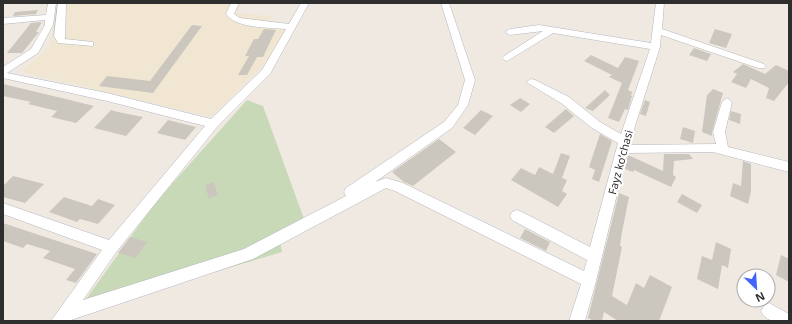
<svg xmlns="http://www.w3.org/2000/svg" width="792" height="324" viewBox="0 0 792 324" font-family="'Noto Sans',sans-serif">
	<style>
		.education { fill: #f0e6d1 }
		.cemetery { fill: #c8d9b8 }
		.building { fill: #cbc7bf }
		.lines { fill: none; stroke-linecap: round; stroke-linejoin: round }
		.minor-casing { stroke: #b4b7c1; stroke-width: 1 }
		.minor { fill: #fff; fill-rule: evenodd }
		.labels { text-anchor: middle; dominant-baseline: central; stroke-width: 4; stroke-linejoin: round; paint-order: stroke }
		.street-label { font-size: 11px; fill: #2e2e2e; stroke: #fff }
	</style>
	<rect width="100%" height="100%" fill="#efe9e1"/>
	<polygon class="education" points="57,3 242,3 236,13 272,16 265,26 287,29 269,59 211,117 22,72 50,46"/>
	<polygon class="cemetery" points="247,100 263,106 308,230 280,239 282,252 76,313 155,203"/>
	<g class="building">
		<polygon points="38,10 36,14 13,16 15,12"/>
		<polygon points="42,22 36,32 39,32 22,53 7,53 31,23"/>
		<polygon points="192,25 202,26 153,93 99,86 107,76 150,81"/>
		<polygon points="264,29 276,30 263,57 257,57 247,75 238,75 249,56 245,56 254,39 258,39"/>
		<polygon points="715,29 732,34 726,48 709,43"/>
		<polygon points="694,48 711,54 707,61 689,55"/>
		<polygon points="591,55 618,68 625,57 639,61 628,90 632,92 631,96 632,96 628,110 625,109 619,122 608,118 622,83 609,77 612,75 584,61"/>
		<polygon points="743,64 765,74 776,65 789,71 789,82 774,101 766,98 769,88 751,79 746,88 731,82 737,74 733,72"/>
		<polygon points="3,84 70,100 94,106 76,123 51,117 57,111 28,104 31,102 3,96"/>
		<polygon points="713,89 723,93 712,132 712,136 702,132 707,95"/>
		<polygon points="605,90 610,95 593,111 585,108"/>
		<polygon points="520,98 530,104 521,112 510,105"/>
		<polygon points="645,100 650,102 646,116 640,114"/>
		<polygon points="566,109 574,116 554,133 545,127"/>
		<polygon points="111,110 118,112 143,117 126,136 94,128"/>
		<polygon points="481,110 493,116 475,135 463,128"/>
		<polygon points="731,111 741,114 740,124 729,120"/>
		<polygon points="168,120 196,127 185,140 157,133"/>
		<polygon points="683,127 695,131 693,143 680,139"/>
		<polygon points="600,134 612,141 599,182 592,179 595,170 589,167"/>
		<polygon points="439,139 456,152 413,186 404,182 392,172"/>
		<polygon points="561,153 570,156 562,178 567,180 562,191 567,194 558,207 511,180 521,168 535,175 539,167 553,174"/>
		<polygon points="664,154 689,154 693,159 674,161 673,175 676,177 671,187 634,170 633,172 625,169 628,155 663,171"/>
		<polygon points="743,161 751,164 751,191 748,204 730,196 733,183 741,186"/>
		<polygon points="13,176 44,184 25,203 3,197 3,186"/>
		<polygon points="214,182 218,195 209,199 205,185"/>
		<polygon points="619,193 629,197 622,232 620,246 622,247 612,296 627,305 636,283 644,288 650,275 672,287 659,321 618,321 604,312 602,321 594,321 588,318"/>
		<polygon points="682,194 702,205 697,213 677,202"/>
		<polygon points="64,197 92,206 98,199 115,205 98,224 80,219 77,222 49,212"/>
		<polygon points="3,223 36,234 97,254 76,283 66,280 75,269 43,258 50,251 27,244 23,248 3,241"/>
		<polygon points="525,229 550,242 546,251 520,238"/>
		<polygon points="130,237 147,242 136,258 118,253"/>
		<polygon points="716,242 731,249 728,268 722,265 718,289 697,279 702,256 712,260"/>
		<polygon points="781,255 789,259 789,282 776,275"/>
	</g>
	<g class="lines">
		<defs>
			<g id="minor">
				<path d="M48 3H56L53 25 38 53 7 73 107 93 211 119 262 70 286 29C268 27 237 29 226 14L231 3H239L234 14 240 18 289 24 301 3H309L270 74 217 127 117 251 83 300 244 249 346 196 344 192 346 188 444 122 458 105 465 80 441 3H449L475 80 468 105 452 128 375 182 386 178 403 183 584 271 587 260 512 220 510 216 512 212 517 210 522 212 590 247 618 143 592 128 561 103 526 82 531 79 535 80 569 97 600 122 621 134 650 49 553 33 507 61 504 60 502 58 504 56 543 31 510 35 505 32 510 29 539 25 651 43 656 3H664L662 29 764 64 766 66 764 68H758L661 35 660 47 629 145 716 144 713 132 722 102 727 98 732 102 725 132 728 147 789 162V172L713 152 627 153 596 281 585 321H569L581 284 395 191 386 188 253 259 68 321H51L102 250 3 214V203L109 240 205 126 107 101 3 78V67L31 49 45 25V20L3 24V18L46 15Z"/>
				<polygon points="58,3 66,3 65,39 93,42 93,46 58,43 54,36"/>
				<path d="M769 303 789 314V321C778 321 766 323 761 311L764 306Z"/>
			</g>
		</defs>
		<use href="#minor" class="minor-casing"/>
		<use href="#minor" class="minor"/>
	</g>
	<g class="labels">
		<g class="street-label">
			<text transform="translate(620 162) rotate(-75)">Fayz koʻchasi</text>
		</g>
	</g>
	<rect width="792" height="324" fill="none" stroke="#2e2e2e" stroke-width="8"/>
	<g transform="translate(756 288) rotate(155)"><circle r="19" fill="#ffffff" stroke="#ababab"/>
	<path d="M0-3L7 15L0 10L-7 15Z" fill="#4264fb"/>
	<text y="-6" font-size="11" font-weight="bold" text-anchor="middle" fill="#2e2e2e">N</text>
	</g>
</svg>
